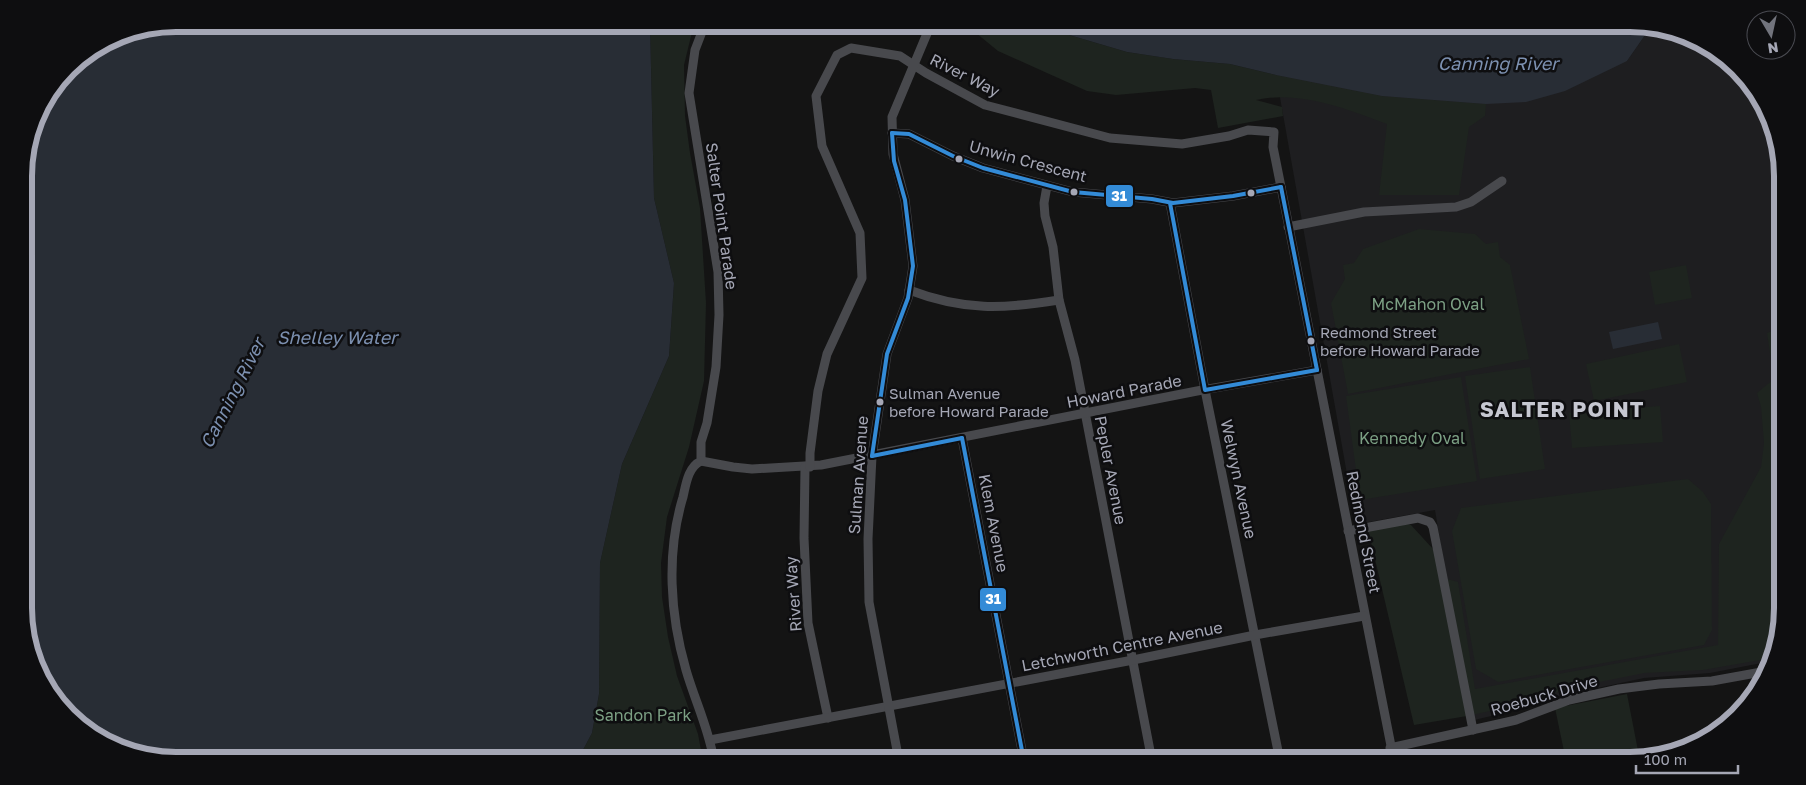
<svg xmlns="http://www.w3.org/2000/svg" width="1806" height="785" viewBox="0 0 1806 785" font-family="'Golos Text',sans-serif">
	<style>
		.built { fill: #1e1e20 }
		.green { fill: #1e241f }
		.water { fill: #282d35 }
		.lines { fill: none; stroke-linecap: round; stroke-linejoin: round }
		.minor { stroke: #48494d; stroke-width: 9 }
		.bus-1-casing { stroke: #0e0e10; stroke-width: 8 }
		.bus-1 { stroke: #338bd7; stroke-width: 4 }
		.bus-dot { fill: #a5a7b5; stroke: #0e0e10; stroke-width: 2 }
		.labels { text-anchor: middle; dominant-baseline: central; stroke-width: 5; stroke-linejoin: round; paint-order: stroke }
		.bus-label { font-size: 15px; fill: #a5a7b5; stroke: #0e0e10; text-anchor: start }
		.street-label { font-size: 16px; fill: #a5a7b5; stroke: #0e0e10 }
		.park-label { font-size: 16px; fill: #7ca084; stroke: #0e0e10 }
		.water-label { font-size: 18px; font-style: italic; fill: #7c90b0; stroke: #0e0e10 }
		.district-label { font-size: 21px; font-weight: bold; letter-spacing: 1px; fill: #c6c7d1; stroke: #0e0e10 }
		.rim { fill: none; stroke: #a5a7b5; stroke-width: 6 }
		.line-badge { stroke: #0e0e10; stroke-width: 2 }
		.badge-label { font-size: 14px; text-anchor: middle; font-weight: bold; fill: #fff }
	</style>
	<rect width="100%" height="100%" fill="#141414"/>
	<polygon class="built" points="1650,28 1688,35 1751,84 1781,157 1782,609 1772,661 1710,673 1644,678 1560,696 1504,713 1470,721 1435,510 1363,523 1355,519 1276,75 1627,61"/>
	<g class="green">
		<polygon points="650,24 694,24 684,65 685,116 690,153 700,208 706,303 704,381 689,447 667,517 661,563 662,597 668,637 677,676 698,734 703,761 577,761 592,733 599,694 600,563 622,464 669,356 674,283 654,198"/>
		<path d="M965 24H1032L1127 52 1173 59 1230 64 1276 75 1382 96 1486 104 1485 116 1469 127 1459 195H1379L1387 124C1347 109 1299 90 1256 100L1282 107 1283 116 1218 128 1211 90 1195 88 1116 95 1087 91 998 51Z"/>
		<polygon points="1419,229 1475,234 1486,244 1498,242 1500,257 1510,265 1529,359 1348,394 1331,303 1345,279 1343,265 1354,263 1363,249"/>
		<polygon points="1686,265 1692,298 1655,305 1649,272"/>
		<polygon points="1781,328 1782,609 1772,658 1703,670 1644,673 1574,687 1513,706 1467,716 1414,725 1367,525 1392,519 1411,525 1433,549 1444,578 1458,582 1475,689 1718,645 1719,544 1761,467 1764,443 1761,407 1757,393 1774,379 1767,333"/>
		<polygon points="1679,344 1687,382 1594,401 1586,364"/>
		<polygon points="1530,367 1545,469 1480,479 1465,376"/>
		<polygon points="1461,377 1477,481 1360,500 1346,396"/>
		<polygon points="1660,406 1663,442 1572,448 1569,413"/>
		<polygon points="1688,479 1703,492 1711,504 1712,630 1704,645 1498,682 1476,669 1452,531 1461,508"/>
		<polygon points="1627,694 1640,761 1566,761 1555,708"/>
	</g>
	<g class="water">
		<polygon points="177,24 650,24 654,198 674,283 669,356 622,464 600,563 599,694 592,733 577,761 177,761 118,750 55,702 25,629 24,166 40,109 76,62 118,35"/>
		<polygon points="1032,24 1629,24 1650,28 1627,61 1565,91 1526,102 1486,104 1382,96 1276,75 1230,64 1173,59 1127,52"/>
		<polygon points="1658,322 1662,339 1613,349 1609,332"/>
	</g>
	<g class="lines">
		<g class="minor">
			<path d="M705 24 695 50 689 93 718 272 719 315 716 367 707 423 701 442V461C688 467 686 484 683 497 666 553 670 615 686 670 695 701 709 729 714 761"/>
			<polyline points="892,133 909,134 953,156 983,168 1073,192 1152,199 1173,203 1233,196 1281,187"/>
			<polyline points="1047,186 1044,203 1045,216 1053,247 1059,300 1075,360 1152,761"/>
			<polyline points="1170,203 1205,390 1280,761"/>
			<polyline points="1288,227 1364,212 1456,207 1471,202 1502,181"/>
			<path d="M909 290C964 311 1003 309 1059 300"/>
			<polyline points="962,438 1024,761"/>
			<polyline points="701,461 733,467 752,469 821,465 1197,391 1317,370"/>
			<polyline points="805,467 804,538 808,623 828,718"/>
			<polyline points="810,467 810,453 818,391 827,354 862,278 860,233 822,146 816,96 837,55 851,48 900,56 926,73 985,105 1110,138 1182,144 1229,136 1248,130 1274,132 1273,147 1281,187 1394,761"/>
			<polyline points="1348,531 1418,518 1430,522 1433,527 1473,730"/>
			<polyline points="710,740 1133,660 1255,635 1364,616"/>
			<polyline points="1390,748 1494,725 1516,720 1569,700 1619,689 1659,684 1712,681 1767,671"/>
			<polyline points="899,761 869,602 868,539 872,456 887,354 908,298 913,266 905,200 893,154 892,117 931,24"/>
		</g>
		<defs>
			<g id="bus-1">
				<polyline points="892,133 909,134 953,156 983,168 1073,192 1152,199 1173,203 1233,196 1281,187"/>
				<polyline points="1281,187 1317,370"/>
				<polyline points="1170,203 1205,390 1317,370"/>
				<polyline points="962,438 1024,761"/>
				<polyline points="872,456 887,354 908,298 913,266 905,200 894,161 892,133"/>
				<polyline points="872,456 962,438"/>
			</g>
		</defs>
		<use href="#bus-1" class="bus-1-casing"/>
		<use href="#bus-1" class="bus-1"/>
	</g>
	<g class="bus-dot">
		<circle cx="959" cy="159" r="4.5"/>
		<circle cx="1074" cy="192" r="4.5"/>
		<circle cx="1251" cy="193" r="4.5"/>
		<circle cx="1311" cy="341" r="4.5"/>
		<circle cx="880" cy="402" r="4.5"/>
	</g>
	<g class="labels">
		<g class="bus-label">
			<text x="1320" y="332">Redmond Street<tspan x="1320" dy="18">before Howard Parade</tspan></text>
			<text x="889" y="393">Sulman Avenue<tspan x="889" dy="18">before Howard Parade</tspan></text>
		</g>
		<g class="street-label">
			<text transform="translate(965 75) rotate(27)">River Way</text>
			<text transform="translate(1028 161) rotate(15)">Unwin Crescent</text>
			<text transform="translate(722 216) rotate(82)">Salter Point Parade</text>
			<text transform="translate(1124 391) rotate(-11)">Howard Parade</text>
			<text transform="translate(1111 470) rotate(79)">Pepler Avenue</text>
			<text transform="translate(858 475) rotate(-86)">Sulman Avenue</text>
			<text transform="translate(1239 479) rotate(78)">Welwyn Avenue</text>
			<text transform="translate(994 523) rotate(79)">Klem Avenue</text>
			<text transform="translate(1364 532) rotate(79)">Redmond Street</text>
			<text transform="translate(793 594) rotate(-94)">River Way</text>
			<text transform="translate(1122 646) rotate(-11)">Letchworth Centre Avenue</text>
			<text transform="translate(1544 695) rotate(-16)">Roebuck Drive</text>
		</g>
		<g class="park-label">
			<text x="1428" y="304">McMahon Oval</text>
			<text x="1412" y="438">Kennedy Oval</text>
			<text x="643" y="715">Sandon Park</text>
		</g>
		<g class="water-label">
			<text x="1498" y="63">Canning River</text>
			<text x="337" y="337">Shelley Water</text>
			<text transform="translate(232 393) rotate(-63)">Canning River</text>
		</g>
		<g class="district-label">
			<text x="1562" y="409">SALTER POINT</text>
		</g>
	</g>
	<path d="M0 0H1806V785H0ZM176 32H1630A144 144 0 0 1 1774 176V608A144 144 0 0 1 1630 752H176A144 144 0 0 1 32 608V176A144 144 0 0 1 176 32Z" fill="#0e0e10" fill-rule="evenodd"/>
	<path class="rim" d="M176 32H1630A144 144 0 0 1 1774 176V608A144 144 0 0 1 1630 752H176A144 144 0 0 1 32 608V176A144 144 0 0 1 176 32Z"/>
	<g class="line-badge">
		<rect x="1105" y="184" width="29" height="24" rx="5" fill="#338bd7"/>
		<rect x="979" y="587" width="28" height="25" rx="5" fill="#338bd7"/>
	</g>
	<g class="badge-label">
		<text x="1119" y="201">31</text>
		<text x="993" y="604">31</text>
	</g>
	<g transform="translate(1771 35) rotate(171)"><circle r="24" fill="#0e0e10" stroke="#4a4b52"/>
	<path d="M0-4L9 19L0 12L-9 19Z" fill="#72747d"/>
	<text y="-8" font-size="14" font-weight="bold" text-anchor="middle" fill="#a5a7b5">N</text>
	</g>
	<path d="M1636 765v8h102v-8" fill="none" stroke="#a5a7b5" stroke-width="2.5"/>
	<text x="1644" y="765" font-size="15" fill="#a5a7b5" stroke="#0e0e10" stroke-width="4" paint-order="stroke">100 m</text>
</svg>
